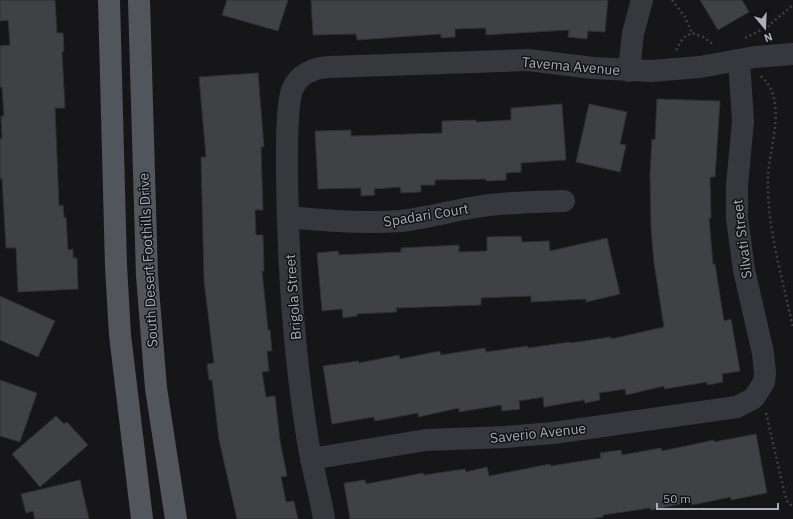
<svg xmlns="http://www.w3.org/2000/svg" width="793" height="519" viewBox="0 0 793 519" font-family="'IBM Plex Sans',sans-serif">
	<style>
		.building { fill: #404145; stroke: #303034 }
		.lines { fill: none; stroke-linecap: round; stroke-linejoin: round }
		.path { stroke: #3d3f44; stroke-width: 2.5; stroke-dasharray: 2 3; stroke-linecap: butt }
		.minor { stroke: #37383d; stroke-width: 22 }
		.major { stroke: #53555c; stroke-width: 22 }
		.labels { text-anchor: middle; dominant-baseline: central; stroke-width: 3; stroke-linejoin: round; paint-order: stroke }
		.street-label { font-size: 14px; fill: #a8adb8; stroke: #111113 }
	</style>
	<rect width="100%" height="100%" fill="#161618"/>
	<g class="building">
		<polygon points="0,0 55,0 57,33 63,33 64,51 62,52 65,108 55,108 59,206 63,205 64,218 66,217 68,250 73,249 73,258 77,258 78,289 18,292 16,248 6,248 2,178 0,179 0,139 2,138 1,116 4,116 2,87 0,87 0,46 10,45 8,20 0,21"/>
		<polygon points="227,0 288,0 278,31 222,15"/>
		<polygon points="311,0 608,0 605,32 588,31 587,39 568,37 569,30 486,35 486,28 455,29 455,37 441,38 441,34 357,40 356,34 313,35"/>
		<polygon points="700,0 742,0 749,12 718,30"/>
		<polygon points="258,73 264,147 261,147 263,210 255,210 256,235 263,235 264,271 262,271 268,330 270,330 272,351 267,351 269,371 262,372 266,397 275,396 280,441 287,476 281,477 286,502 294,501 298,519 237,519 219,440 212,380 209,380 207,364 214,363 204,281 201,157 206,157 199,77"/>
		<polygon points="657,99 720,101 715,177 710,177 711,218 709,218 713,264 715,264 724,321 731,319 740,371 722,374 723,382 707,385 707,382 664,389 664,386 626,395 625,389 599,393 600,400 585,403 584,400 544,407 543,397 519,401 520,409 502,411 501,405 459,412 459,408 418,417 418,413 375,421 374,417 332,424 323,366 358,361 359,363 399,355 400,359 440,351 441,355 485,348 486,352 528,346 528,348 570,342 571,343 611,337 611,339 664,327 654,263 651,228 650,175 652,139 655,140"/>
		<polygon points="562,104 566,160 521,163 521,172 506,173 506,180 486,181 486,179 435,180 435,185 421,185 421,192 401,193 400,187 374,189 375,195 361,196 361,188 318,189 315,131 351,130 351,136 442,133 442,121 476,120 476,122 511,120 511,108"/>
		<polygon points="589,104 627,112 620,144 626,145 620,172 576,162"/>
		<polygon points="521,236 522,242 549,241 550,251 607,238 620,294 586,302 586,299 531,302 531,296 481,298 481,305 396,308 397,312 357,314 357,316 343,318 342,309 322,311 317,253 338,251 339,255 401,252 401,248 459,245 459,252 487,251 487,237"/>
		<polygon points="0,296 55,321 38,357 0,340"/>
		<polygon points="0,380 37,393 20,442 0,436"/>
		<polygon points="56,416 64,424 67,422 88,445 40,487 12,454"/>
		<polygon points="756,434 767,493 731,500 731,497 692,505 691,502 651,510 650,508 603,515 603,517 592,519 350,519 344,483 365,480 366,484 423,473 424,475 465,469 466,472 487,467 489,476 550,464 551,466 601,458 600,453 621,450 622,455 661,448 662,451 714,440 714,442"/>
		<polygon points="80,480 89,519 35,519 33,511 26,513 21,494"/>
	</g>
	<g class="lines">
		<g class="path">
			<polyline points="672,0 685,17 692,33"/>
			<polyline points="745,38 767,27 793,5"/>
			<polyline points="676,50 683,38 692,33 703,37 714,45"/>
			<path d="M761 76C788 101 770 143 768 175 766 228 783 278 793 329"/>
			<polyline points="766,413 785,495 787,501 793,507"/>
		</g>
		<g class="minor">
			<polyline points="629,71 633,33 642,0"/>
			<path d="M288 217C326 221 363 224 401 221 426 218 451 211 476 207 505 202 534 202 564 201"/>
			<polyline points="311,459 426,440 506,437 553,433 737,407 754,398 764,382 765,373 763,353 744,270 737,218 737,185 743,122 739,60"/>
			<path d="M324 519C320 493 312 468 308 442 294 355 288 266 287 177 287 155 286 109 292 90 298 74 314 68 329 67L528 60 593 68 651 71 700 67 755 57 793 54"/>
		</g>
		<g class="major">
			<polyline points="109,0 116,266 120,335 142,519"/>
			<polyline points="139,0 147,276 156,388 176,519"/>
		</g>
	</g>
	<g class="labels">
		<g class="street-label">
			<text transform="translate(571 66) rotate(5)">Tavema Avenue</text>
			<text transform="translate(426 215) rotate(-9)">Spadari Court</text>
			<text transform="translate(742 239) rotate(-97)">Silvati Street</text>
			<text transform="translate(148 260) rotate(-93)">South Desert Foothills Drive</text>
			<text transform="translate(293 297) rotate(-94)">Brigola Street</text>
			<text transform="translate(538 433) rotate(-6)">Saverio Avenue</text>
		</g>
	</g>
	<g transform="translate(765 28) rotate(161)" stroke="#111113" stroke-width="3" paint-order="stroke">
	<path d="M0-3L7 15L0 10L-7 15Z" fill="#a8adb8"/>
	<text y="-6" font-size="11" font-weight="bold" text-anchor="middle" fill="#a8adb8">N</text>
	</g>
	<path d="M657 503v6h121v-6" fill="none" stroke="#a8adb8" stroke-width="2"/>
	<text x="663" y="503" font-size="12" fill="#a8adb8" stroke="#111113" stroke-width="3" paint-order="stroke">50 m</text>
</svg>
